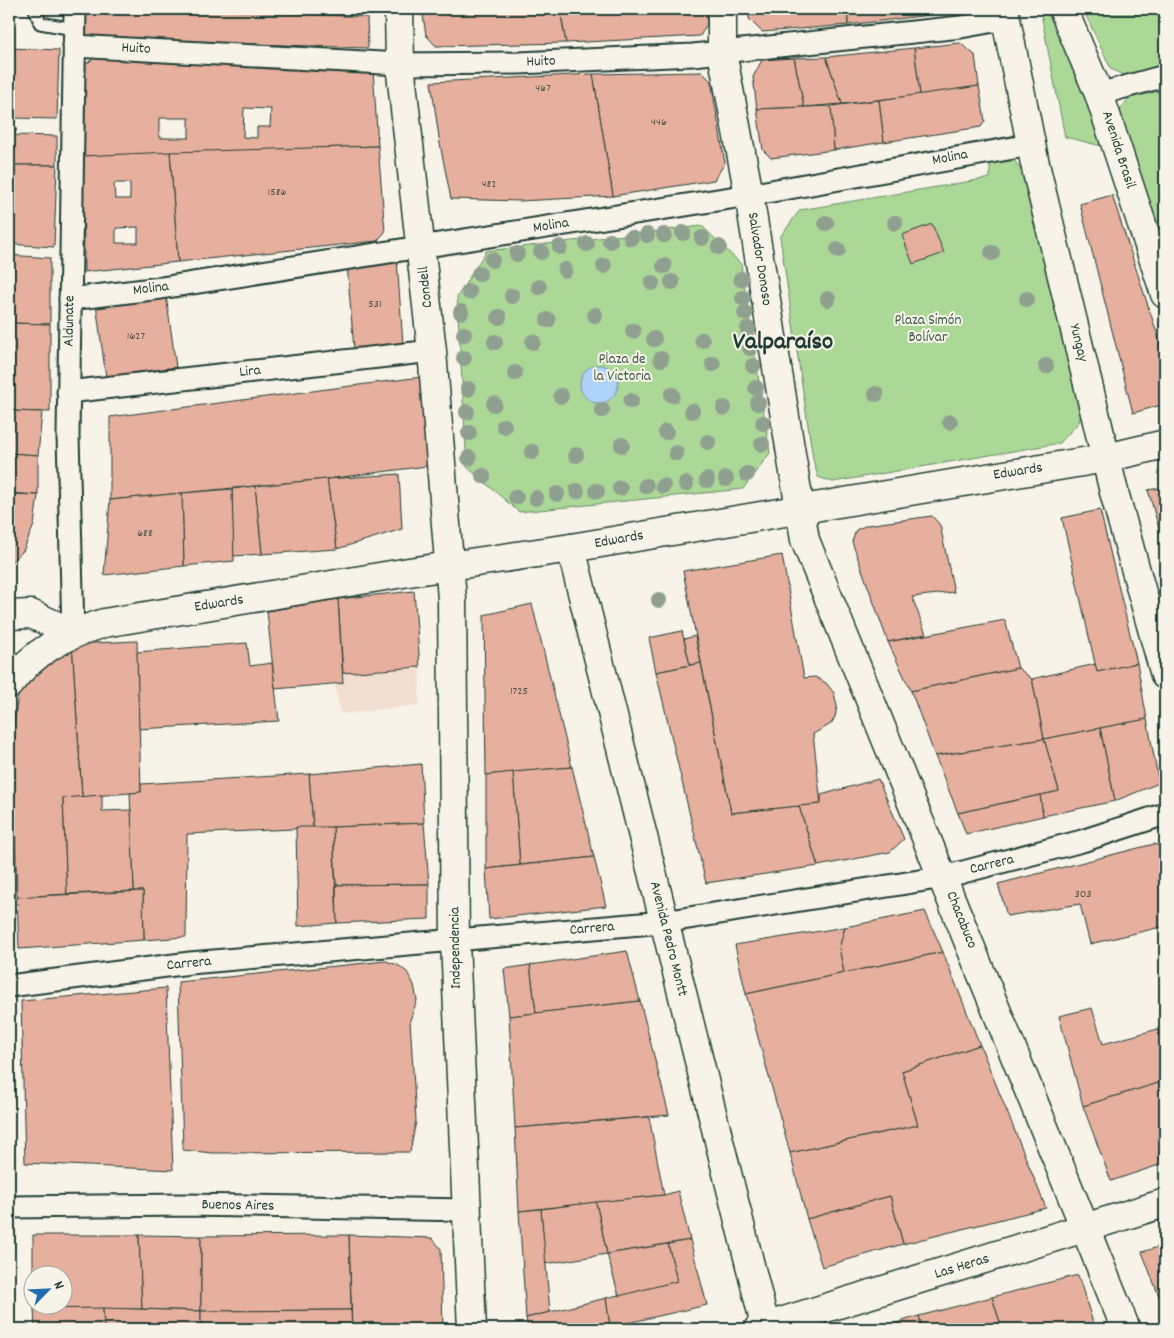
<svg xmlns="http://www.w3.org/2000/svg" width="1174" height="1338" viewBox="0 0 1174 1338" font-family="Dekko,sans-serif">
	<style>
		.built { fill: #f2dfd2 }
		.green { fill: #acd897; stroke: #668a66 }
		.water { fill: #afd3f8; stroke: #7597aa }
		.building { fill: #e7af9e; stroke: #1f3d34; fill-rule: evenodd }
		.lines { fill: none; stroke-linecap: round; stroke-linejoin: round }
		.lane-casing { stroke: #1f3d34; stroke-width: 15 }
		.street-casing { stroke: #1f3d34; stroke-width: 25 }
		.secondary-casing { stroke: #1f3d34; stroke-width: 31 }
		.primary-casing { stroke: #1f3d34; stroke-width: 31 }
		.lane { stroke: #f7f3e8; stroke-width: 11 }
		.street { stroke: #f7f3e8; stroke-width: 21 }
		.secondary { stroke: #f7f3e8; stroke-width: 28 }
		.primary { stroke: #f7f3e8; stroke-width: 28 }
		.rail-casing { stroke: #1f3d34; stroke-width: 5.5 }
		.rail { stroke: #f7f3e8; stroke-width: 4; stroke-dasharray: 11; stroke-linecap: butt }
		.tree { fill: #90a090 }
		.labels { text-anchor: middle; dominant-baseline: central; stroke-width: 4; stroke-linejoin: round; paint-order: stroke }
		.number-label { font-size: 12px; fill: #515a4e }
		.street-label { font-size: 15px; fill: #1f3d34; stroke: #f7f3e8 }
		.park-label { font-size: 15px; fill: #3b5c48; stroke: #f7f3e8 }
		.town-label { font-size: 25px; font-weight: bold; fill: #1f3d34; stroke: #f7f3e8 }
	</style>
	<rect width="100%" height="100%" fill="#f7f3e8"/>
	<filter id="ink" filterUnits="userSpaceOnUse"><feTurbulence type="fractalNoise" baseFrequency=".02" numOctaves="2"/><feDisplacementMap in="SourceGraphic" scale="10" xChannelSelector="R" yChannelSelector="G"/><feConvolveMatrix kernelMatrix="1 2 1 2 8 2 1 2 1" color-interpolation-filters="sRGB"/></filter>
	<g filter="url(#ink)">
		<polygon class="built" points="420,667 419,705 341,714 334,684 343,682 343,673"/>
		<g class="green">
			<polygon points="1040,9 1052,9 1083,85 1102,146 1065,137"/>
			<polygon points="1083,9 1165,9 1165,67 1125,76 1111,69"/>
			<polygon points="1165,90 1165,246 1122,123 1120,110 1129,98"/>
			<polygon points="1014,160 1026,177 1084,404 1079,422 1060,443 833,482 818,477 813,459 780,237 800,210 990,178 990,164"/>
			<polygon points="702,226 741,264 770,453 743,489 519,512 467,467 457,297 486,251"/>
		</g>
		<circle class="water" cx="599" cy="384" r="19"/>
		<g class="building">
			<polygon points="84,9 205,9 367,17 368,48 83,38"/>
			<polygon points="267,9 344,9 344,14"/>
			<polygon points="422,9 560,9 566,43 436,46 426,35"/>
			<polygon points="560,9 707,9 707,24 700,36 566,43"/>
			<polygon points="749,9 848,9 848,25 762,32 749,19"/>
			<polygon points="848,9 956,9 954,12 848,25"/>
			<polygon points="960,43 975,55 979,86 920,95 914,48"/>
			<polygon points="9,48 59,50 57,119 14,118 14,107 9,107"/>
			<polygon points="914,48 920,95 842,104 826,57"/>
			<polygon points="826,57 842,104 804,107 794,58"/>
			<path d="M94 58 373 69 378 146 83 156 82 67ZM244 108 271 109 270 127H257V138L243 137ZM159 118H189V138H159Z"/>
			<polygon points="794,58 804,107 757,109 753,77 762,60"/>
			<polygon points="702,72 711,81 725,163 714,180 613,196 593,74"/>
			<polygon points="593,74 613,196 520,201 451,199 440,144 431,82"/>
			<polygon points="979,86 985,121 981,127 884,142 879,100"/>
			<polygon points="879,100 884,142 834,150 831,106"/>
			<polygon points="831,106 834,150 771,158 763,150 757,109"/>
			<polygon points="9,135 57,136 57,165 9,165"/>
			<polygon points="378,146 385,232 377,241 178,262 170,152"/>
			<path d="M170 152 178 262 84 272 83 156ZM114 183H130V199H115ZM138 227V243H116V228Z"/>
			<polygon points="9,165 57,165 54,247 9,244"/>
			<polygon points="1112,195 1165,358 1165,404 1133,413 1080,204"/>
			<polygon points="932,224 944,253 913,264 902,235"/>
			<polygon points="9,255 50,258 50,324 9,323"/>
			<polygon points="397,260 403,344 354,350 347,264"/>
			<polygon points="166,295 176,367 106,377 96,304"/>
			<polygon points="9,323 50,324 50,412 9,411"/>
			<polygon points="421,377 427,466 327,479 110,500 110,417"/>
			<polygon points="9,411 42,412 38,455 9,453"/>
			<polygon points="9,453 38,455 38,495 9,493"/>
			<polygon points="399,474 402,529 337,549 327,479"/>
			<polygon points="327,479 337,549 262,554 255,486"/>
			<polygon points="255,486 262,554 233,556 232,489"/>
			<polygon points="1165,487 1165,550 1148,490"/>
			<polygon points="232,489 234,561 184,566 182,493"/>
			<polygon points="182,493 184,566 104,575 110,500"/>
			<polygon points="9,494 38,495 34,525 23,551 9,564"/>
			<polygon points="1100,510 1137,663 1097,672 1062,518"/>
			<polygon points="932,516 940,525 954,592 912,597 926,634 888,642 852,542 856,530 867,525"/>
			<polygon points="782,555 804,678 815,677 826,683 834,693 837,706 835,717 831,724 813,734 821,804 731,813 683,571"/>
			<polygon points="414,591 420,667 343,673 338,599"/>
			<polygon points="338,599 343,683 275,689 267,611"/>
			<polygon points="532,604 572,767 486,775 484,615"/>
			<polygon points="1005,620 1018,668 911,691 888,642"/>
			<polygon points="682,631 690,665 656,672 649,638"/>
			<polygon points="695,636 701,663 690,665 684,639"/>
			<polygon points="137,641 141,792 82,797 72,644"/>
			<polygon points="247,643 250,666 272,663 279,721 139,729 137,652"/>
			<polygon points="72,644 82,797 63,798 67,894 17,897 12,735 19,689 41,657"/>
			<polygon points="701,663 731,813 799,806 818,866 706,883 656,672"/>
			<polygon points="1137,663 1147,719 1044,739 1032,679 1095,664 1097,672"/>
			<polygon points="1018,668 1032,679 1044,739 935,756 911,691"/>
			<polygon points="1147,719 1159,783 1115,801 1100,728"/>
			<polygon points="1100,728 1115,801 1043,816 1040,795 1059,791 1044,739"/>
			<polygon points="1044,739 1059,791 958,813 935,756"/>
			<polygon points="421,764 424,823 313,828 309,774"/>
			<polygon points="572,767 594,857 520,865 513,772"/>
			<polygon points="513,772 520,865 486,869 486,775"/>
			<polygon points="309,774 313,828 187,834 186,937 144,940 143,891 134,891 130,793 141,792 141,784"/>
			<polygon points="878,779 904,839 890,852 818,866 799,806 821,804 821,795"/>
			<polygon points="102,795 102,811 131,810 134,891 67,894 63,798"/>
			<polygon points="1040,795 1043,816 966,834 958,813"/>
			<polygon points="424,823 429,884 336,885 333,827"/>
			<polygon points="296,827 333,827 337,923 298,926"/>
			<polygon points="1154,844 1165,848 1165,926 1090,944 1080,904 1007,916 998,884"/>
			<polygon points="594,857 606,906 489,919 486,869"/>
			<polygon points="429,884 429,919 337,923 336,885"/>
			<polygon points="143,891 144,940 19,949 17,897"/>
			<polygon points="925,911 943,952 844,973 839,948 845,927"/>
			<polygon points="845,927 839,948 844,973 746,994 735,945"/>
			<polygon points="627,951 640,1001 536,1013 530,965"/>
			<polygon points="943,952 980,1045 902,1071 918,1125 790,1153 746,994"/>
			<polygon points="386,961 398,965 408,973 414,985 417,1000 410,1020 416,1121 410,1152 213,1153 183,1150 178,982"/>
			<polygon points="530,965 536,1013 509,1016 504,969"/>
			<polygon points="166,988 173,1170 25,1163 21,1001"/>
			<polygon points="640,1001 669,1115 515,1128 509,1016"/>
			<polygon points="1092,1008 1103,1044 1165,1027 1165,1081 1083,1106 1059,1016"/>
			<polygon points="980,1045 1046,1208 903,1244 890,1196 807,1219 790,1153 918,1125 902,1071"/>
			<polygon points="1165,1081 1165,1163 1111,1181 1083,1106"/>
			<polygon points="649,1117 664,1195 519,1211 515,1128"/>
			<polygon points="678,1191 690,1240 607,1254 596,1202 664,1195"/>
			<polygon points="890,1196 903,1244 822,1267 807,1219"/>
			<polygon points="596,1202 607,1254 545,1264 541,1209"/>
			<polygon points="541,1209 550,1312 526,1318 519,1211"/>
			<polygon points="33,1235 139,1235 142,1309 34,1309 34,1306 62,1306 62,1276 33,1276"/>
			<polygon points="139,1235 201,1236 201,1311 142,1309"/>
			<polygon points="349,1235 432,1238 441,1249 443,1329 352,1329"/>
			<polygon points="349,1235 351,1310 201,1311 201,1236"/>
			<polygon points="690,1240 707,1305 610,1327 606,1298 677,1281 668,1244"/>
			<polygon points="668,1244 677,1281 619,1296 607,1254"/>
			<polygon points="1165,1245 1165,1298 1160,1299 1142,1252"/>
			<polygon points="1078,1275 1095,1329 1002,1329 992,1297"/>
			<polygon points="992,1297 1002,1329 922,1329 919,1316"/>
			<polygon points="606,1298 610,1327 600,1329 528,1329 526,1318"/>
			<polygon points="103,1308 104,1329 35,1329 34,1309"/>
			<polygon points="103,1308 201,1311 201,1329 104,1329"/>
			<polygon points="351,1310 352,1329 201,1329 201,1311"/>
			<polygon points="919,1316 922,1329 876,1329"/>
		</g>
		<g class="lines">
			<defs>
				<polyline id="lane" points="35,9 40,23 74,29"/>
				<g id="street">
					<polyline points="74,46 400,64 519,63 693,55 961,27 1005,19"/>
					<polyline points="1099,94 1165,76"/>
					<polyline points="70,299 161,288 749,195 1030,145"/>
					<polyline points="68,392 432,351"/>
					<polyline points="73,633 68,435 75,9"/>
					<polyline points="9,986 190,963 664,922 944,877 1082,841 1165,814"/>
					<polyline points="9,1207 185,1205 467,1210"/>
				</g>
				<g id="secondary">
					<polyline points="399,9 400,64 432,351 452,599 455,942 472,1329"/>
					<polyline points="722,9 722,52 749,195 805,540 1126,1329"/>
					<polyline points="1004,9 1035,164 1114,492 1165,675"/>
					<polyline points="1063,9 1099,94 1165,294"/>
					<polyline points="9,615 31,614 73,633"/>
					<path d="M9 684C34 651 65 635 104 623L409 572 571 548"/>
					<polyline points="758,1329 1165,1203"/>
				</g>
				<polyline id="primary" points="766,1329 571,548 1106,458 1165,444"/>
			</defs>
			<use href="#lane" class="lane-casing"/>
			<use href="#street" class="street-casing"/>
			<use href="#secondary" class="secondary-casing"/>
			<use href="#primary" class="primary-casing"/>
			<use href="#lane" class="lane"/>
			<use href="#street" class="street"/>
			<use href="#secondary" class="secondary"/>
			<use href="#primary" class="primary"/>
			<defs>
				<polyline id="rail" points="9,129 14,130"/>
			</defs>
			<use href="#rail" class="rail-casing"/>
			<use href="#rail" class="rail"/>
		</g>
		<g class="tree">
			<circle cx="826" cy="223" r="8"/>
			<circle cx="895" cy="223" r="8"/>
			<circle cx="683" cy="233" r="8"/>
			<circle cx="647" cy="235" r="8"/>
			<circle cx="664" cy="235" r="8"/>
			<circle cx="631" cy="238" r="8"/>
			<circle cx="702" cy="238" r="8"/>
			<circle cx="610" cy="241" r="8"/>
			<circle cx="587" cy="244" r="8"/>
			<circle cx="560" cy="247" r="8"/>
			<circle cx="719" cy="247" r="8"/>
			<circle cx="838" cy="250" r="8"/>
			<circle cx="541" cy="252" r="8"/>
			<circle cx="992" cy="253" r="8"/>
			<circle cx="517" cy="254" r="8"/>
			<circle cx="492" cy="260" r="8"/>
			<circle cx="604" cy="266" r="8"/>
			<circle cx="664" cy="266" r="8"/>
			<circle cx="565" cy="270" r="8"/>
			<circle cx="479" cy="274" r="8"/>
			<circle cx="741" cy="279" r="8"/>
			<circle cx="672" cy="282" r="8"/>
			<circle cx="652" cy="283" r="8"/>
			<circle cx="539" cy="287" r="8"/>
			<circle cx="469" cy="292" r="8"/>
			<circle cx="512" cy="296" r="8"/>
			<circle cx="743" cy="298" r="8"/>
			<circle cx="828" cy="299" r="8"/>
			<circle cx="1027" cy="299" r="8"/>
			<circle cx="461" cy="312" r="8"/>
			<circle cx="745" cy="313" r="8"/>
			<circle cx="595" cy="315" r="8"/>
			<circle cx="499" cy="317" r="8"/>
			<circle cx="548" cy="320" r="8"/>
			<circle cx="748" cy="329" r="8"/>
			<circle cx="633" cy="331" r="8"/>
			<circle cx="464" cy="334" r="8"/>
			<circle cx="654" cy="339" r="8"/>
			<circle cx="702" cy="340" r="8"/>
			<circle cx="495" cy="342" r="8"/>
			<circle cx="533" cy="342" r="8"/>
			<circle cx="750" cy="348" r="8"/>
			<circle cx="464" cy="358" r="8"/>
			<circle cx="661" cy="359" r="8"/>
			<circle cx="713" cy="364" r="8"/>
			<circle cx="753" cy="366" r="8"/>
			<circle cx="1046" cy="366" r="8"/>
			<circle cx="515" cy="373" r="8"/>
			<circle cx="756" cy="388" r="8"/>
			<circle cx="468" cy="389" r="8"/>
			<circle cx="876" cy="394" r="8"/>
			<circle cx="672" cy="395" r="8"/>
			<circle cx="561" cy="396" r="8"/>
			<circle cx="631" cy="401" r="8"/>
			<circle cx="758" cy="403" r="8"/>
			<circle cx="494" cy="404" r="8"/>
			<circle cx="724" cy="408" r="8"/>
			<circle cx="602" cy="410" r="8"/>
			<circle cx="692" cy="411" r="8"/>
			<circle cx="467" cy="412" r="8"/>
			<circle cx="950" cy="422" r="8"/>
			<circle cx="763" cy="423" r="8"/>
			<circle cx="504" cy="426" r="8"/>
			<circle cx="666" cy="432" r="8"/>
			<circle cx="469" cy="433" r="8"/>
			<circle cx="708" cy="442" r="8"/>
			<circle cx="762" cy="444" r="8"/>
			<circle cx="622" cy="445" r="8"/>
			<circle cx="532" cy="452" r="8"/>
			<circle cx="676" cy="453" r="8"/>
			<circle cx="576" cy="455" r="8"/>
			<circle cx="469" cy="458" r="8"/>
			<circle cx="747" cy="474" r="8"/>
			<circle cx="483" cy="476" r="8"/>
			<circle cx="726" cy="479" r="8"/>
			<circle cx="707" cy="480" r="8"/>
			<circle cx="686" cy="484" r="8"/>
			<circle cx="646" cy="486" r="8"/>
			<circle cx="663" cy="486" r="8"/>
			<circle cx="620" cy="488" r="8"/>
			<circle cx="577" cy="491" r="8"/>
			<circle cx="597" cy="491" r="8"/>
			<circle cx="557" cy="494" r="8"/>
			<circle cx="516" cy="497" r="8"/>
			<circle cx="536" cy="498" r="8"/>
			<circle cx="659" cy="600" r="8"/>
		</g>
	</g>
	<g class="labels">
		<g class="number-label">
			<text x="543" y="88">467</text>
			<text x="659" y="122">446</text>
			<text x="489" y="184">482</text>
			<text x="277" y="192">1586</text>
			<text x="375" y="304">531</text>
			<text x="136" y="336">1627</text>
			<text x="145" y="533">688</text>
			<text x="519" y="691">1725</text>
			<text x="1083" y="894">303</text>
		</g>
		<g class="street-label">
			<text transform="translate(136 49) rotate(3)">Huito</text>
			<text transform="translate(541 62) rotate(-2)">Huito</text>
			<text transform="translate(1118 150) rotate(72)">Avenida Brasil</text>
			<text transform="translate(950 158) rotate(-11)">Molina</text>
			<text transform="translate(551 226) rotate(-9)">Molina</text>
			<text transform="translate(759 259) rotate(81)">Salvador Donoso</text>
			<text transform="translate(426 287) rotate(-96)">Condell</text>
			<text transform="translate(151 289) rotate(-7)">Molina</text>
			<text transform="translate(70 321) rotate(-89)">Aldunate</text>
			<text transform="translate(1078 343) rotate(76)">Yungay</text>
			<text transform="translate(250 372) rotate(-6)">Lira</text>
			<text transform="translate(1018 472) rotate(-9)">Edwards</text>
			<text transform="translate(619 540) rotate(-10)">Edwards</text>
			<text transform="translate(219 604) rotate(-9)">Edwards</text>
			<text transform="translate(992 865) rotate(-14)">Carrera</text>
			<text transform="translate(961 920) rotate(68)">Chacabuco</text>
			<text transform="translate(592 929) rotate(-5)">Carrera</text>
			<text transform="translate(668 939) rotate(76)">Avenida Pedro Montt</text>
			<text transform="translate(456 948) rotate(-91)">Independencia</text>
			<text transform="translate(189 964) rotate(-6)">Carrera</text>
			<text transform="translate(238 1206) rotate(1)">Buenos Aires</text>
			<text transform="translate(962 1267) rotate(-17)">Las Heras</text>
		</g>
		<g class="park-label">
			<text x="928" y="321">Plaza Simón<tspan x="928" dy="17">Bolívar</tspan></text>
			<text x="622" y="360">Plaza de<tspan x="622" dy="17">la Victoria</tspan></text>
		</g>
		<g class="town-label">
			<text x="783" y="343">Valparaíso</text>
		</g>
	</g>
	<rect width="1174" height="1338" fill="none" stroke="#f7f3e8" stroke-width="30"/>
	<rect x="15" y="15" width="1144" height="1308" fill="none" stroke="#1f3d34" stroke-width="2" filter="url(#ink)"/>
	<g transform="translate(48 1290) rotate(66)"><circle r="24" fill="#f7f3e8" stroke="#a1aaa0"/>
	<path d="M0-4L9 19L0 12L-9 19Z" fill="#1f6fb2"/>
	<text y="-8" font-size="14" font-weight="bold" text-anchor="middle" fill="#1f3d34">N</text>
	</g>
</svg>
